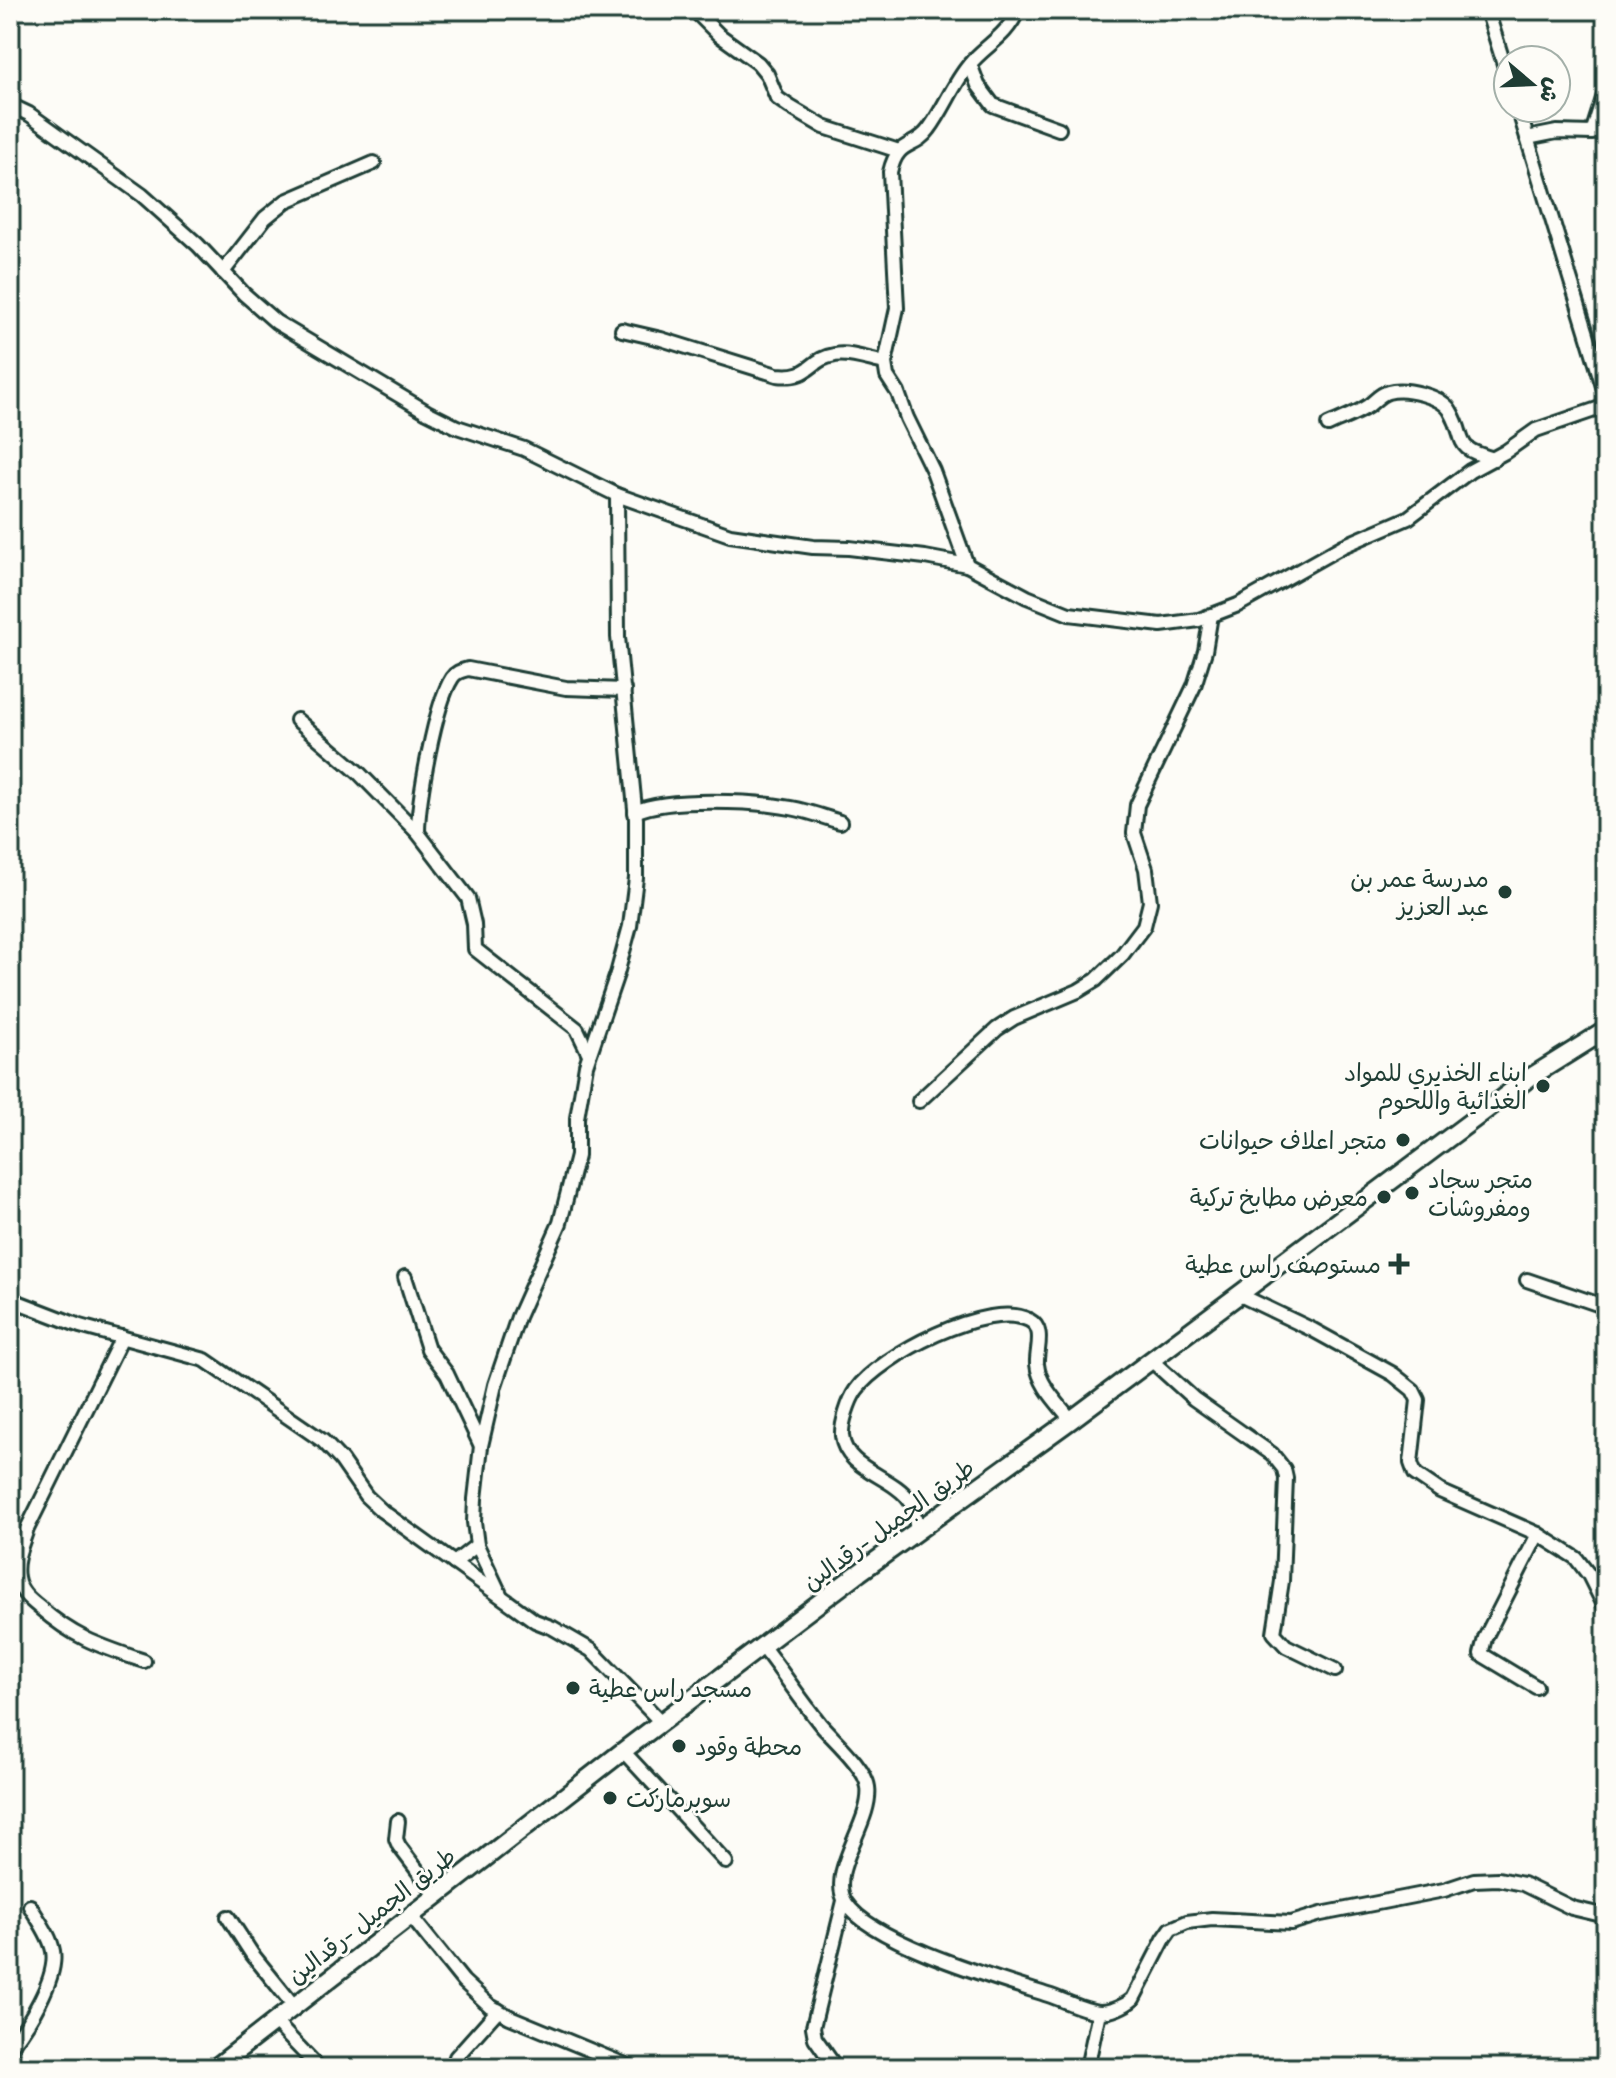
<svg xmlns="http://www.w3.org/2000/svg" width="1616" height="2078" viewBox="0 0 1616 2078" font-family="'Patrick Hand','Playpen Sans Arabic',sans-serif">
	<style>
		.lines { fill: none; stroke-linecap: round; stroke-linejoin: round }
		.minor-casing { stroke: #1f3d34; stroke-width: 18 }
		.major-casing { stroke: #1f3d34; stroke-width: 22 }
		.minor { stroke: #fdfcf7; stroke-width: 12 }
		.major { stroke: #fdfcf7; stroke-width: 16 }
		.poi-dot { fill: #1f3d34; stroke: #fdfcf7; stroke-width: 3 }
		.labels { text-anchor: middle; dominant-baseline: central; stroke-width: 6; stroke-linejoin: round; paint-order: stroke }
		.poi-label { font-size: 24px; fill: #1f3d34; stroke: #fdfcf7; text-anchor: end }
		.street-label { font-size: 24px; fill: #1f3d34; stroke: #fdfcf7 }
	</style>
	<rect width="100%" height="100%" fill="#fdfcf7"/>
	<filter id="ink" filterUnits="userSpaceOnUse"><feTurbulence type="fractalNoise" baseFrequency=".0125" numOctaves="2"/><feDisplacementMap in="SourceGraphic" scale="16" xChannelSelector="R" yChannelSelector="G"/><feConvolveMatrix kernelMatrix="1 2 1 2 8 2 1 2 1" color-interpolation-filters="sRGB"/></filter>
	<g filter="url(#ink)">
		<g class="lines">
			<defs>
				<g id="minor">
					<polyline points="694,10 719,35 758,63 767,74 777,98 790,107 824,127 899,151"/>
					<polyline points="1487,10 1508,77"/>
					<polyline points="970,64 978,85 993,105 1059,129"/>
					<polyline points="10,105 29,114 142,195 198,245 244,294 276,322 427,412 457,427 524,449 617,495 730,535 813,547 849,548 925,557 967,565 1027,597 1069,614 1161,625 1199,620 1238,605 1343,546 1408,518 1470,471 1505,452 1536,430 1606,406"/>
					<polyline points="1518,108 1606,396"/>
					<polyline points="1527,138 1557,132 1592,133 1606,89"/>
					<polyline points="223,272 265,218 286,201 374,163"/>
					<path d="M622 330 661 339 777 375C813 379 808 359 835 355 849 352 870 360 885 363"/>
					<path d="M1328 425C1341 419 1356 414 1368 406 1375 401 1380 394 1388 392 1404 387 1443 396 1451 412 1468 442 1451 447 1494 459"/>
					<path d="M967 565 933 471 907 418 898 393 887 376 885 363 897 308 890 172C898 138 914 150 929 129 944 109 953 84 969 65 986 44 1006 38 1018 10"/>
					<polyline points="297,720 359,773 418,833 468,898 474,924 475,949 577,1029 589,1054"/>
					<path d="M635 812C667 797 755 801 791 808 808 811 824 817 840 822"/>
					<path d="M418 833C418 801 435 704 452 678 456 672 461 671 468 669L566 688 624 690"/>
					<polyline points="919,1101 997,1029 1014,1018 1078,991 1096,980 1122,955 1144,926 1150,902 1146,869 1134,833 1137,805 1194,686 1205,651 1211,615"/>
					<polyline points="405,1277 428,1349 447,1374 481,1446"/>
					<polyline points="1527,1280 1606,1307"/>
					<polyline points="1238,1294 1313,1330 1393,1374 1413,1390 1418,1400 1411,1463 1415,1474 1440,1491 1538,1534 1576,1558 1589,1575 1606,1609"/>
					<polyline points="10,1299 80,1326 205,1360 323,1441 341,1460 366,1496 382,1511 535,1621 553,1628 591,1650 662,1723"/>
					<path d="M122 1337 27 1529C22 1544 14 1561 17 1577 19 1591 29 1599 39 1607 74 1638 100 1646 144 1661"/>
					<polyline points="1151,1360 1194,1399 1272,1454 1284,1469 1286,1478 1282,1581 1274,1633 1286,1646 1335,1670"/>
					<path d="M917 1530C915 1521 915 1509 910 1501 893 1476 845 1469 842 1436 841 1424 849 1400 856 1390 880 1356 988 1299 1029 1320 1046 1329 1036 1349 1037 1364 1039 1386 1059 1404 1071 1420"/>
					<polyline points="454,1563 477,1545"/>
					<polyline points="500,1594 477,1545 474,1522 475,1499 481,1446 495,1385 518,1317 560,1223 577,1156 577,1118 586,1065 617,974 630,926 636,878 636,819 618,637 617,495"/>
					<path d="M763 1647C783 1673 801 1700 821 1725 835 1741 865 1767 868 1787 873 1822 826 1872 846 1903 872 1943 1001 1980 1048 1995 1064 2000 1084 2011 1100 2012 1111 2012 1125 2006 1133 1999L1164 1939 1171 1929 1187 1922 1212 1919 1291 1923 1321 1914 1444 1890 1474 1880 1498 1879 1523 1884 1572 1908 1606 1916"/>
					<polyline points="1536,1687 1481,1654 1485,1638 1538,1534"/>
					<polyline points="623,1751 726,1862"/>
					<polyline points="398,1821 396,1839 399,1846 436,1895"/>
					<polyline points="410,1915 463,1981 490,2006 510,2017 633,2068"/>
					<polyline points="228,1917 252,1954 294,2006"/>
					<polyline points="274,2021 319,2068"/>
					<path d="M10 2047C27 2027 58 1978 53 1951 50 1935 38 1920 30 1906"/>
					<polyline points="10,2052 20,2068"/>
					<polyline points="453,2068 456,2057 498,2010"/>
					<polyline points="836,2068 815,2038 813,2027 844,1901"/>
					<polyline points="1087,2068 1099,2012"/>
				</g>
				<polyline id="major" points="215,2068 623,1751 856,1575 1071,1420 1529,1078 1606,1030"/>
			</defs>
			<use href="#minor" class="minor-casing"/>
			<use href="#major" class="major-casing"/>
			<use href="#minor" class="minor"/>
			<use href="#major" class="major"/>
		</g>
	</g>
	<g class="poi-dot">
		<circle cx="1505" cy="892" r="8"/>
		<circle cx="1543" cy="1086" r="8"/>
		<circle cx="1403" cy="1140" r="8"/>
		<circle cx="1412" cy="1193" r="8"/>
		<circle cx="1384" cy="1197" r="8"/>
		<path d="M1395 1252h8v8h8v8h-8v8h-8v-8h-8v-8h8z"/>
		<circle cx="573" cy="1688" r="8"/>
		<circle cx="679" cy="1746" r="8"/>
		<circle cx="610" cy="1798" r="8"/>
	</g>
	<g class="labels">
		<g class="poi-label">
			<text x="1489" y="878">مدرسة عمر بن<tspan x="1489" dy="28">عبد العزيز</tspan></text>
			<text x="1527" y="1072">ابناء الخذيري للمواد<tspan x="1527" dy="28">الغذائية واللحوم</tspan></text>
			<text x="1387" y="1140">متجر اعلاف حيوانات</text>
			<text x="1428" y="1179" text-anchor="start">متجر سجاد<tspan x="1428" dy="28">ومفروشات</tspan></text>
			<text x="1368" y="1197">معرض مطابخ تركية</text>
			<text x="1381" y="1264">مستوصف راس عطية</text>
			<text x="589" y="1688" text-anchor="start">مسجد راس عطية</text>
			<text x="695" y="1746" text-anchor="start">محطة وقود</text>
			<text x="626" y="1798" text-anchor="start">سوبرماركت</text>
		</g>
		<g class="street-label">
			<text transform="translate(888 1524) rotate(-36)">طريق الجميل -رقدالين</text>
			<text transform="translate(371 1915) rotate(-38)">طريق الجميل -رقدالين</text>
		</g>
	</g>
	<rect width="1616" height="2078" fill="none" stroke="#fdfcf7" stroke-width="40"/>
	<rect x="20" y="20" width="1576" height="2038" fill="none" stroke="#1f3d34" stroke-width="3" filter="url(#ink)"/>
	<g transform="translate(1532 84) rotate(109)"><circle r="38" fill="#fdfcf7" stroke="#a4b0a9" stroke-width="2"/>
	<path d="M0-6L14 30L0 20L-14 30Z" fill="#1f3d34"/>
	<text y="-12" font-size="22" font-weight="bold" text-anchor="middle" fill="#1f3d34">ش</text>
	</g>
</svg>
